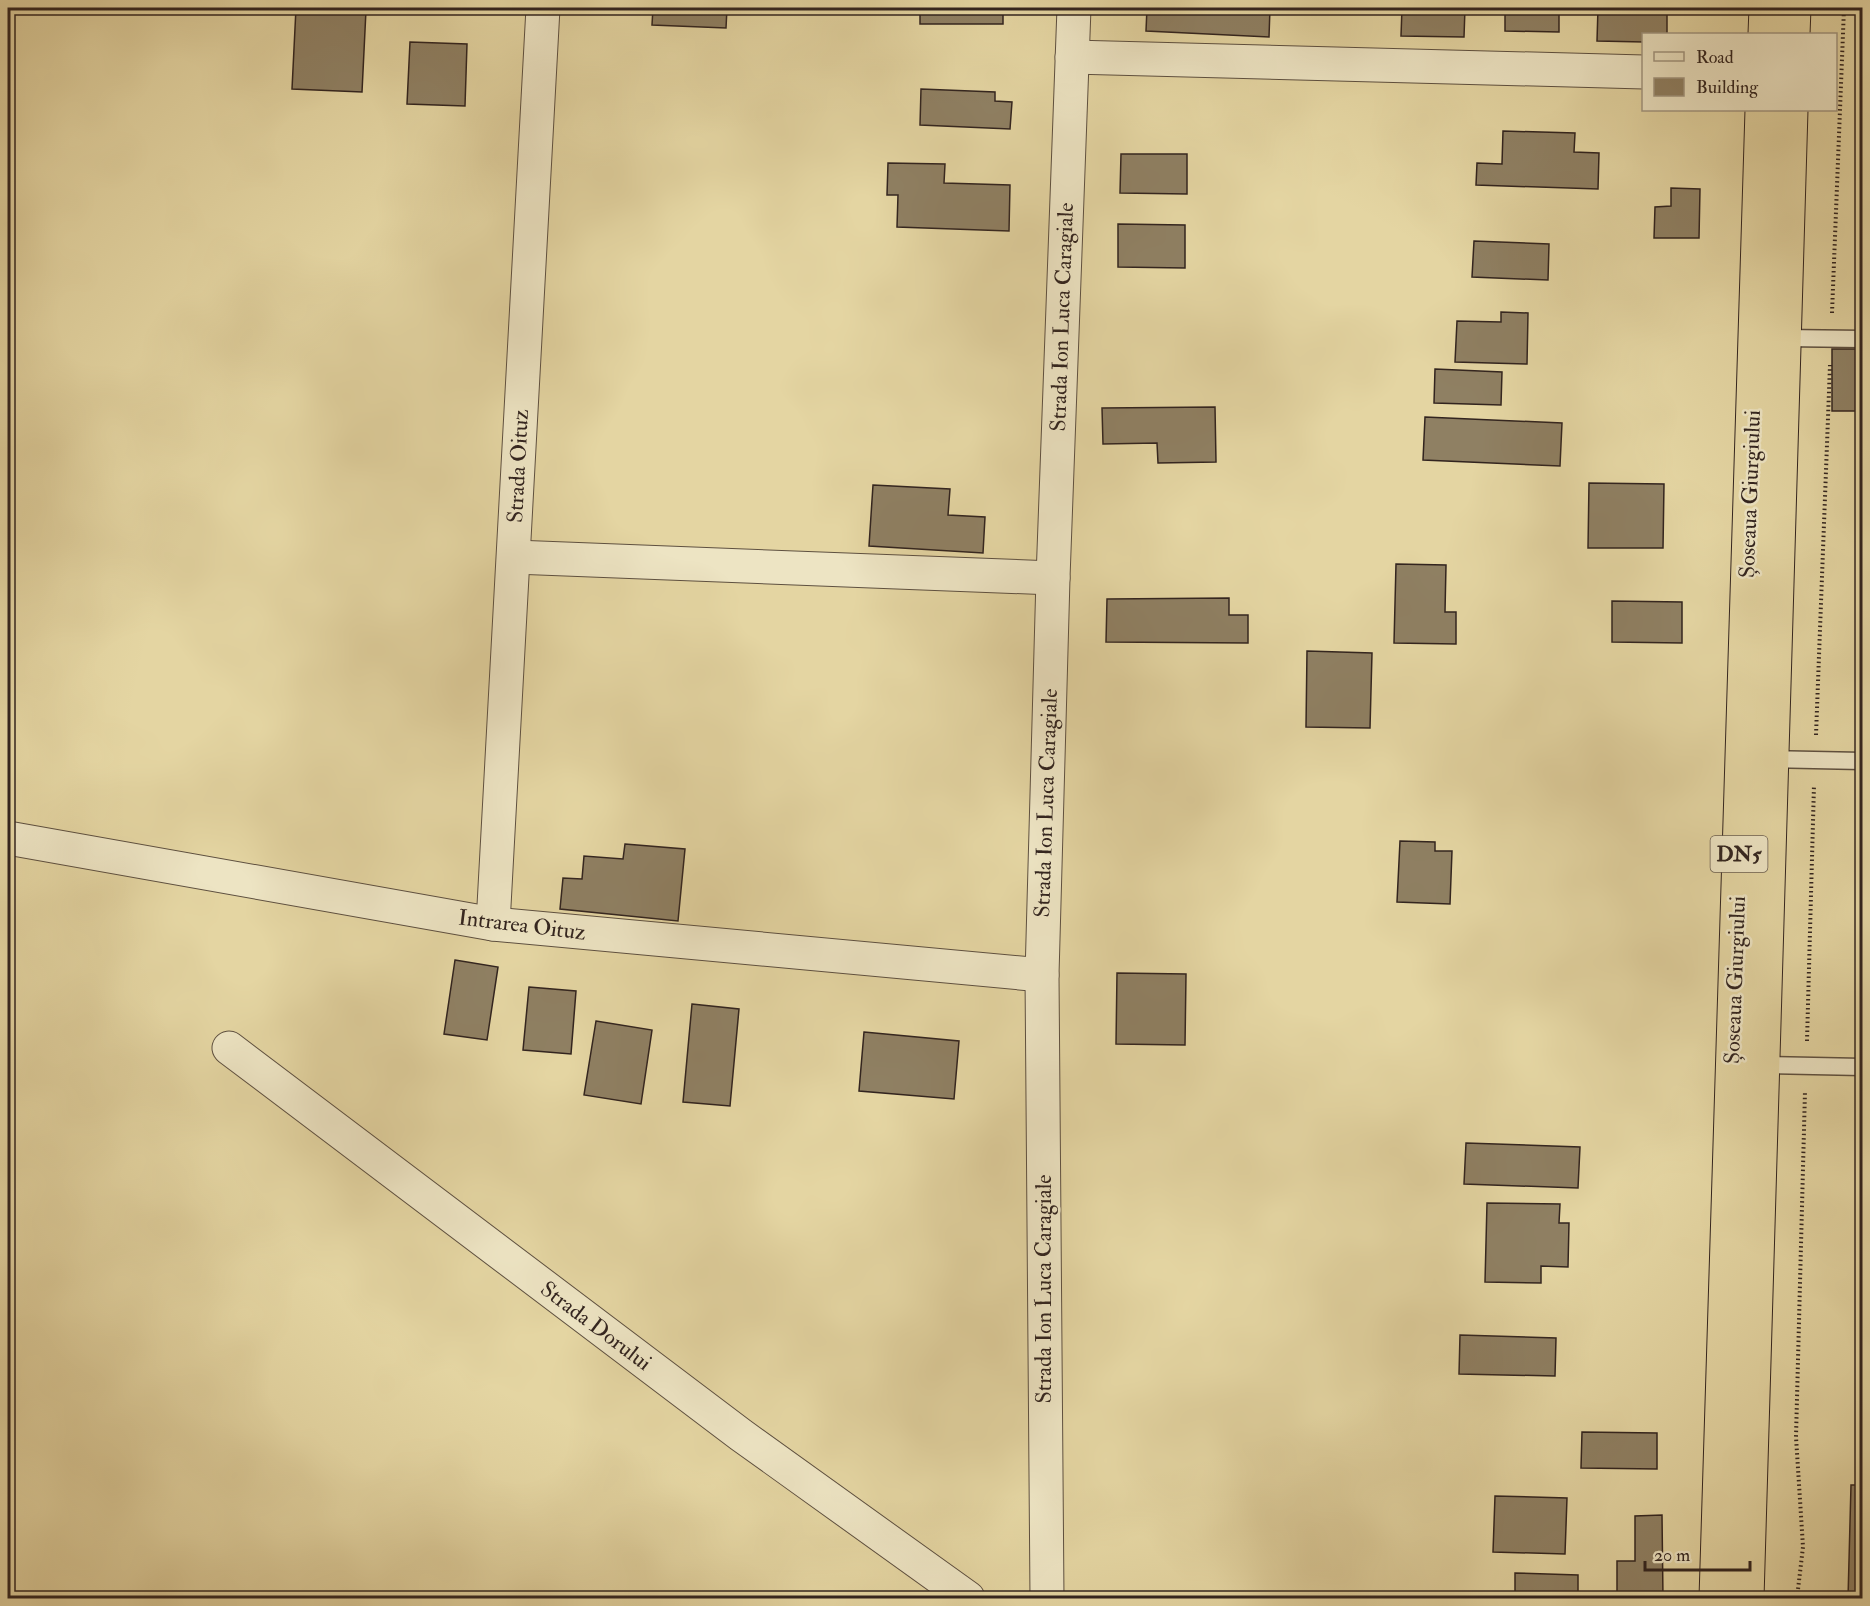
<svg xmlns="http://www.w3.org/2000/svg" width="1870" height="1606" viewBox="0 0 1870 1606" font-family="'IM FELL Double Pica',serif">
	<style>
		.building { fill: #8f8063; stroke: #32241f; stroke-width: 1.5 }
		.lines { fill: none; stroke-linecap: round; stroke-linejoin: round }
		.service-casing { stroke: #5e5040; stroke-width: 19 }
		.minor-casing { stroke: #5e5040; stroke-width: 35 }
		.trunk-casing { stroke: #32241f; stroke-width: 35 }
		.path { stroke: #32241f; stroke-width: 4; stroke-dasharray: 1.5 3; stroke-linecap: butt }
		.service { stroke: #ede4c3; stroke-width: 16 }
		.minor { stroke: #ede4c3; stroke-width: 33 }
		.trunk { stroke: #e4d5a2; stroke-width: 33 }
		.labels { text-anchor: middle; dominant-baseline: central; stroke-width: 5; stroke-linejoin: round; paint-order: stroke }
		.shield { fill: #ede4c3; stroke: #6a5e50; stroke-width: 1.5 }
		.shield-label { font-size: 21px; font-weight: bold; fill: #32241f }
		.street-label { font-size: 22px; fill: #32241f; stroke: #ede4c3 }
	</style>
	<rect width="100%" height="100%" fill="#e4d5a2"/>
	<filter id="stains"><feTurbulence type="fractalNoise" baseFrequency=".00333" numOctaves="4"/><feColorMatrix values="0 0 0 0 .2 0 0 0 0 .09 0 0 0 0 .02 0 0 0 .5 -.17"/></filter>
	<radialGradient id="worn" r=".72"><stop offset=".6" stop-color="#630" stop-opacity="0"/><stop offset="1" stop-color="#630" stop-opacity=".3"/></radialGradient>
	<g class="building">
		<polygon points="296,8 366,10 362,92 292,89"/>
		<polygon points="653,8 727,8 726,28 652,25"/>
		<rect x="920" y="8" width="83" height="16"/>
		<polygon points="1147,8 1270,8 1269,37 1146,31"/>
		<polygon points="1402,8 1465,8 1464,37 1401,36"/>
		<polygon points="1505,8 1588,8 1588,11 1559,11 1559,32 1505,31"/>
		<polygon points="1598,8 1667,8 1667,34 1644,34 1644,42 1597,41"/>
		<polygon points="410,42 467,44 465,106 407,104"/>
		<polygon points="921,89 995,92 995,101 1012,102 1010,129 920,125"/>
		<polygon points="1503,131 1575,133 1574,152 1599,153 1598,189 1476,185 1477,163 1502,164"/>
		<polygon points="1121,154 1187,154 1187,194 1120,193"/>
		<polygon points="888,163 945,164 944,183 1010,185 1009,231 897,227 898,195 887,195"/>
		<polygon points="1671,188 1700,189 1699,238 1654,238 1655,207 1671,206"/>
		<polygon points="1118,224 1185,225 1185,268 1118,267"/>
		<polygon points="1474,241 1549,244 1548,280 1472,277"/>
		<polygon points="1501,312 1528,313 1527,364 1455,362 1457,321 1501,322"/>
		<rect x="1832" y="349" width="30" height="62"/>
		<polygon points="1435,369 1502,372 1501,405 1434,403"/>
		<polygon points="1215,407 1216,462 1158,463 1157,443 1103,444 1102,408"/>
		<polygon points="1425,417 1562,423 1560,466 1423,460"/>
		<polygon points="1589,483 1664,484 1663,548 1588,548"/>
		<polygon points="873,485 950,489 948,515 985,517 983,553 869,546"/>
		<polygon points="1396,564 1446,565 1445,612 1456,612 1456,644 1394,643"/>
		<polygon points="1229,598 1229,615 1248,615 1248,643 1106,642 1107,599"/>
		<polygon points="1612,601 1682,602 1682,643 1612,642"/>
		<polygon points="1307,651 1372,653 1370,728 1306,727"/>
		<polygon points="1400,841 1435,842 1435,851 1452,851 1450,904 1397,902"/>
		<polygon points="625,844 685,849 678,921 560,909 563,878 582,879 584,856 623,859"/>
		<polygon points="455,960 498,967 487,1040 444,1034"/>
		<polygon points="1117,973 1186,974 1185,1045 1116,1044"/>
		<polygon points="529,987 576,991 571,1054 523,1050"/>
		<polygon points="692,1004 739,1009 730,1106 683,1102"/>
		<polygon points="596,1021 652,1030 641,1104 584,1095"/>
		<polygon points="864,1032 959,1041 954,1099 859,1091"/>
		<polygon points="1862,1106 1862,1297 1858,1297"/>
		<polygon points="1466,1143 1580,1147 1578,1188 1464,1184"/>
		<polygon points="1487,1203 1560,1204 1559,1223 1569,1223 1568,1267 1541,1266 1541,1283 1485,1282"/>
		<polygon points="1460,1335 1556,1338 1555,1376 1459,1374"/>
		<polygon points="1859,1372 1862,1372 1862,1427 1858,1427"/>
		<polygon points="1582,1432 1657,1433 1657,1469 1581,1468"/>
		<polygon points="1851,1485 1862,1485 1862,1598 1848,1598"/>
		<polygon points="1495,1496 1567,1498 1565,1554 1493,1552"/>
		<polygon points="1662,1515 1663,1598 1617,1598 1617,1561 1635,1561 1635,1516"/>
		<polygon points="1515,1573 1578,1575 1578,1598 1515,1598"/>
	</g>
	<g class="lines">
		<defs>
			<g id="service">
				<polyline points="1784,338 1862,339"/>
				<polyline points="1771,759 1862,761"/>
				<polyline points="1762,1065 1862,1067"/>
			</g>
			<g id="minor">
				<polyline points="1072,57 1644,72"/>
				<polyline points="514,557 1053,578"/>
				<polyline points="8,838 493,924 1042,975"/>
				<polyline points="493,924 543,8"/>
				<polyline points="229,1048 741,1435 968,1598"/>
				<polyline points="1047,1598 1042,975 1053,578 1074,8"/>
			</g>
			<g id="trunk">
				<polyline points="1765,34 1766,8"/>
				<polyline points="1793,34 1794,8"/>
				<polyline points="1716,1598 1762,110"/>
				<polyline points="1747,1598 1791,110"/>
			</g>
		</defs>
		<use href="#service" class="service-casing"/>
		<use href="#minor" class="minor-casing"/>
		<use href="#trunk" class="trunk-casing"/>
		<g class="path">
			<polyline points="1832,313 1844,8"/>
			<polyline points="1816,735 1830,365"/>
			<polyline points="1807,1041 1814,785"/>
			<polyline points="1797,1598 1803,1547 1796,1437 1805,1091"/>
		</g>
		<use href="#service" class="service"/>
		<use href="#minor" class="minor"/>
		<use href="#trunk" class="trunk"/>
	</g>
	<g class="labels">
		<rect class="shield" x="1710.5" y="836" width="57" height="36" rx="4.5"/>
		<g class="shield-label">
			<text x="1739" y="854">DN5</text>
		</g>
		<g class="street-label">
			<text transform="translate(1062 317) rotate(-88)">Strada Ion Luca Caragiale</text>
			<text transform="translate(518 466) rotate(-87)">Strada Oituz</text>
			<text transform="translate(1750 494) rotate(-88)">Șoseaua Giurgiului</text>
			<text transform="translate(1046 803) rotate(-88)">Strada Ion Luca Caragiale</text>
			<text transform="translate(522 925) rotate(7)">Intrarea Oituz</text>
			<text transform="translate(1735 980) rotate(-88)">Șoseaua Giurgiului</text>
			<text transform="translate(1044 1289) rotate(-90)">Strada Ion Luca Caragiale</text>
			<text transform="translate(596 1326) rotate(37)">Strada Dorului</text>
		</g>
	</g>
	<rect width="1870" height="1606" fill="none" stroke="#e4d5a2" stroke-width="30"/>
	<rect x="9" y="9" width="1852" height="1588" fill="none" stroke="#32241f" stroke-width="3"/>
	<rect x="15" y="15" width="1840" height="1576" fill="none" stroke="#32241f" stroke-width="1.5"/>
	<rect x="1642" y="33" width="195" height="78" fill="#ede4c3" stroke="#a29781" stroke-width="1.5"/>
	<rect x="1654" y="52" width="30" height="9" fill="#ede4c3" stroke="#a29781" stroke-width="1.5"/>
	<text x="1696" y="63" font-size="18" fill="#32241f">Road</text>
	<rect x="1654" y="78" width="30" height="18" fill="#8f8063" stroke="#a29781" stroke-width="1.5"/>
	<text x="1696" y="93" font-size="18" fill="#32241f">Building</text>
	<path d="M1645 1561v9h105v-9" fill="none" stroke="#32241f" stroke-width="3"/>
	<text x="1654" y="1561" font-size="18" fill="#32241f" stroke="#ede4c3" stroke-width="4.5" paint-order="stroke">20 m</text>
	<rect width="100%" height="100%" filter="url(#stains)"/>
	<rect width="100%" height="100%" fill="url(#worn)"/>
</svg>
